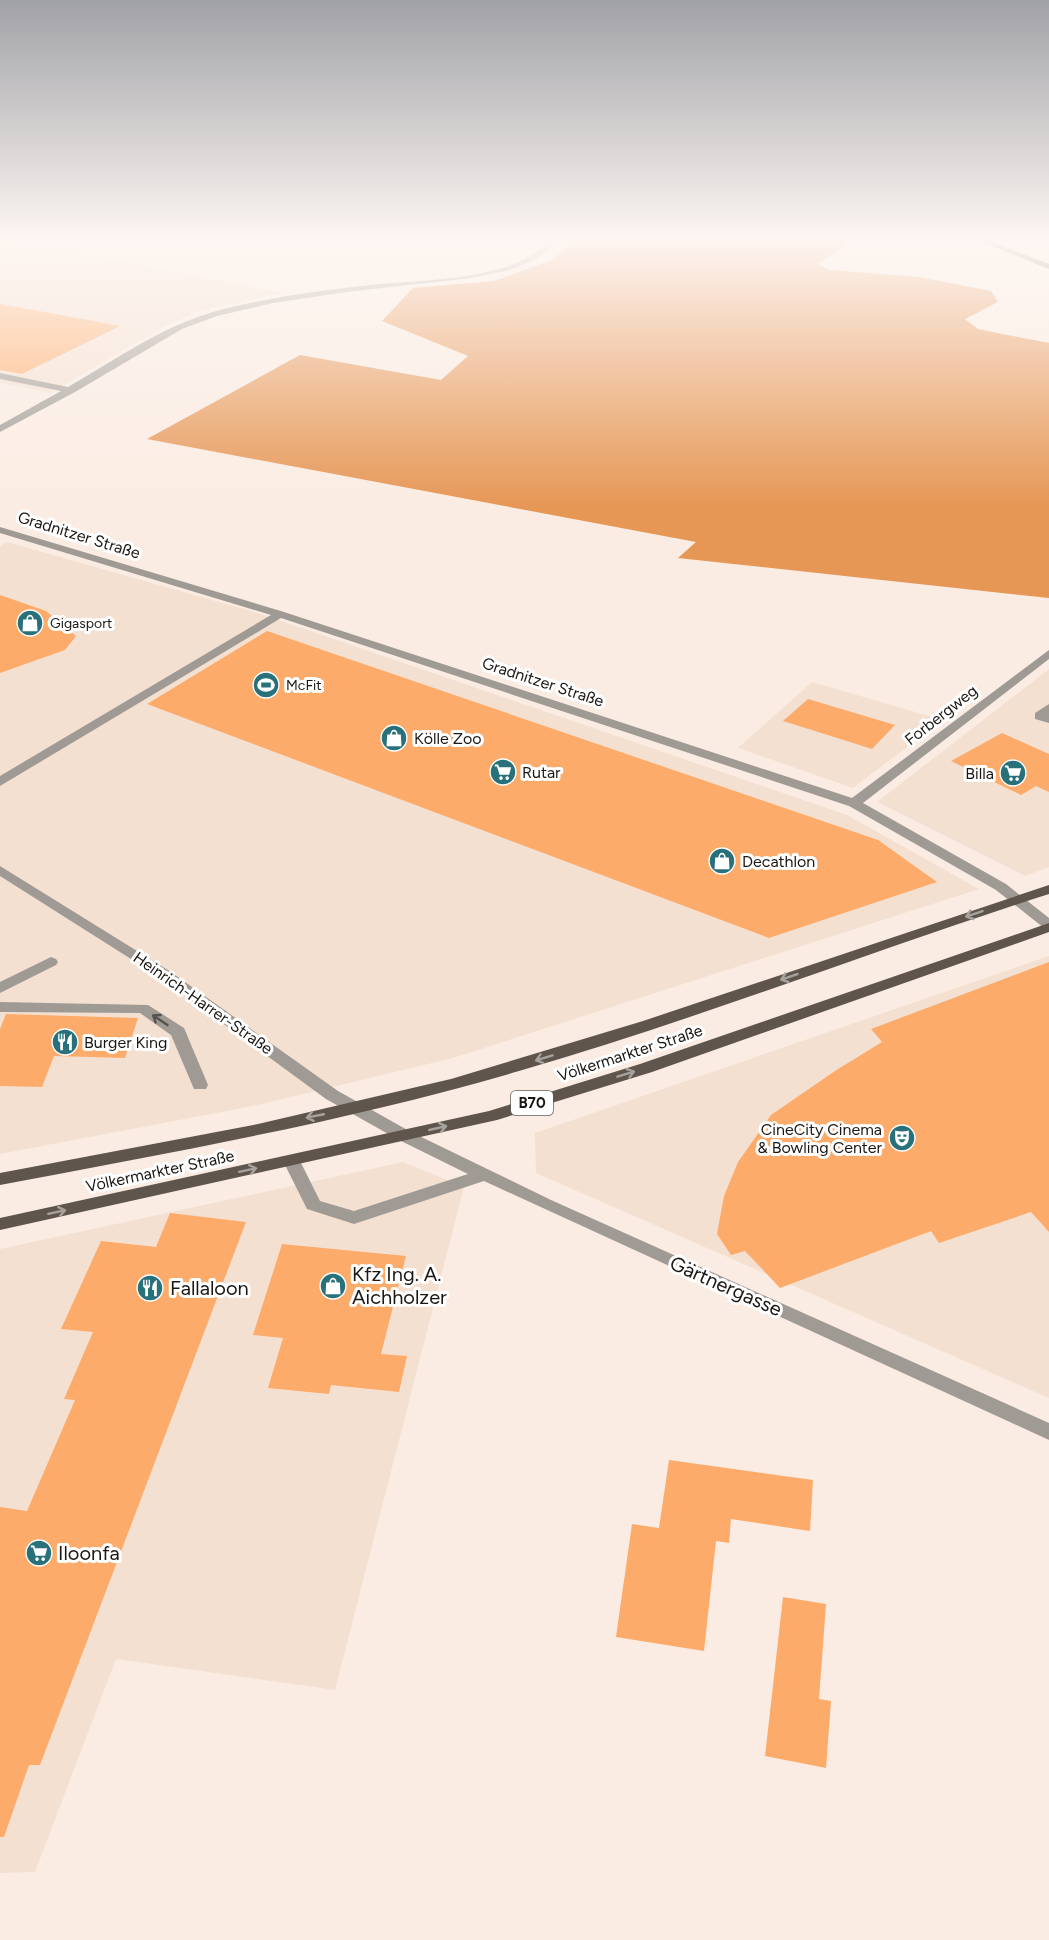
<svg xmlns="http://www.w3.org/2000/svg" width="1049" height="1940" viewBox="0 0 1049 1940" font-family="Figtree,sans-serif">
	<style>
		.built { fill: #f4e0d1 }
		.forest { fill: #e69655 }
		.building { fill: #fdab6a }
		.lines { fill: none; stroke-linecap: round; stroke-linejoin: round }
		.minor { fill: #a09a95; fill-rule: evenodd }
		.major { fill: #5f554d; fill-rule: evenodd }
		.oneway { stroke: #a7a29d }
		.oneway2 { stroke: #57524e }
		.labels { text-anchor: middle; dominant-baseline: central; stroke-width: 6; stroke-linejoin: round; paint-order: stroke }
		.far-poi-label { font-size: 14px; fill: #1b1713; stroke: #fff; text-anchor: start }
		.shield { fill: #fff; stroke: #5f5d5a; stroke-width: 1.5 }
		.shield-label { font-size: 15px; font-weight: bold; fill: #1b1713 }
		.street-label { font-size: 16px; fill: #1b1713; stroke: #fff }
		.poi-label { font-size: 16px; fill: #1b1713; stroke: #fff; text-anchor: start }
		.near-poi-label { font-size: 20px; fill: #1b1713; stroke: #fff; text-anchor: start }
		.near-street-label { font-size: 20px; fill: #1b1713; stroke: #fff }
	</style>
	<rect width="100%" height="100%" fill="#faece2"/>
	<g class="built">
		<polygon points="0,237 282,293 199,311 165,326 50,393 0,383"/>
		<polygon points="7,542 261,614 847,815 979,889 453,1058 253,1106 0,1154 0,546"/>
		<polygon points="1049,669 1049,867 1025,876 877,802"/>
		<polygon points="812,682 943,720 853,788 738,748"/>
		<polygon points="1049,956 1049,1398 536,1173 535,1133"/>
		<polygon points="403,1162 464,1187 335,1690 116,1659 35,1872 0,1873 0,1249"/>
	</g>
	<polygon class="forest" points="580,237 857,237 818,264 830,270 919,277 991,291 998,302 965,319 978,329 1049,343 1049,598 678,558 696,542 147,439 300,355 441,380 468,356 382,321 413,288 494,281 552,260"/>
	<g class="building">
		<polygon points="0,304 50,313 120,326 22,374 0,370"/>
		<polygon points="0,595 46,611 76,636 65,650 0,673"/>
		<polygon points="267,631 878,840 937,882 769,938 147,704"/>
		<polygon points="808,699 895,725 872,749 783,721"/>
		<polygon points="1002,733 1049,754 1049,792 1036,786 1021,795 951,761"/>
		<polygon points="1049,962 1049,1232 1031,1212 939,1243 931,1231 780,1288 745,1251 731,1255 717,1234 724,1196 738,1162 771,1115 835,1071 882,1042 871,1029"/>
		<polygon points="6,1014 138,1018 125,1058 54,1056 42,1087 0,1086 0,1029"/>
		<polygon points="170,1213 246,1222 40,1765 29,1765 4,1837 0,1837 0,1507 27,1511 75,1400 64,1399 93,1332 61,1329 101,1241 156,1247"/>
		<polygon points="282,1244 406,1256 381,1354 407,1356 399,1392 331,1385 329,1394 268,1388 283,1338 253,1335"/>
		<polygon points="669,1460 813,1480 810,1531 731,1519 729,1543 716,1541 704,1651 616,1637 632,1524 659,1528"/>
		<polygon points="783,1597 826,1604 819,1699 831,1701 826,1768 765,1756"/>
	</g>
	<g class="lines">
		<g class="minor">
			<path d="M555 237H563L538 258 510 270 472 278 346 292 273 303 217 316 182 329 75 392 0 432V425L61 391 0 379V373L68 387C115 360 161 327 213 312 264 298 317 291 370 285 418 280 492 281 533 254 541 249 548 242 555 237Z"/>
			<polygon points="0,527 284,612 852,798 1049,650 1049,659 863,803 1006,884 1049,918 1049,929 1044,928 996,890 849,806 281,618 0,786 0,776 271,615 0,533"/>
			<polygon points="1049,704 1049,723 1035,719 1035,713"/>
			<polygon points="0,866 171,972 338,1091 411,1132 551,1200 1049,1423 1049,1440 484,1181 354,1224 307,1209 283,1161 286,1157 298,1157 320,1201 354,1211 468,1174 399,1140 326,1099 161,978 0,876"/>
			<polygon points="51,957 56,959 58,962 56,965 0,993 0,982"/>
			<polygon points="0,1002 148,1005 184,1028 208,1085 206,1089 194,1089 171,1035 140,1013 0,1012"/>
		</g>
		<g class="major">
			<polygon points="969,237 979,237 1049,264 1049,269"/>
			<path d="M1049 885V894C872 951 698 1019 519 1071 349 1121 174 1152 0 1185V1173L258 1124 451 1079 643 1021Z"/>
			<polygon points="1049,923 1049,932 652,1072 497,1120 0,1230 0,1218 489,1111 640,1064"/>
		</g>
	</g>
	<defs><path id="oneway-shaft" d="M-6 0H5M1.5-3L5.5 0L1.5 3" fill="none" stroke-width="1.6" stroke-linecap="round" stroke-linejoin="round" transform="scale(1.5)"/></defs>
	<g class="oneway">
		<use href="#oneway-shaft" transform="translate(974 914) rotate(161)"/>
		<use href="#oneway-shaft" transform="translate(789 977) rotate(161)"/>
		<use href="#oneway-shaft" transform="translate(544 1058) rotate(163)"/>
		<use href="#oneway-shaft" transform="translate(626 1074) rotate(-17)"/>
		<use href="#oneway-shaft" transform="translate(315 1116) rotate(169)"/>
		<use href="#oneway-shaft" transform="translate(438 1128) rotate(-13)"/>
		<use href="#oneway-shaft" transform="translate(248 1170) rotate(-12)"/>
		<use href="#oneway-shaft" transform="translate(57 1212) rotate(-12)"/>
	</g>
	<use class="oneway2" href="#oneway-shaft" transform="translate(160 1020) rotate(-146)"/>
	<linearGradient id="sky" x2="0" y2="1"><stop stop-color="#a1a2a7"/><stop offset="0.47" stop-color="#fdf6f2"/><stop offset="1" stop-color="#fdf6f2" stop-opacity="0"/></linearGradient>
	<rect width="1049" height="508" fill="url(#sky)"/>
	<defs>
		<symbol id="shop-disc" viewBox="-11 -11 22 22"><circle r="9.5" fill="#28717b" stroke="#fff"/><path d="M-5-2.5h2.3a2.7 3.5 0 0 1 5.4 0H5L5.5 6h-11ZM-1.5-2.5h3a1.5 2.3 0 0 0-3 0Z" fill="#fff"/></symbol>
		<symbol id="stadium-disc" viewBox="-11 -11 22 22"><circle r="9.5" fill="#28717b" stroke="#fff"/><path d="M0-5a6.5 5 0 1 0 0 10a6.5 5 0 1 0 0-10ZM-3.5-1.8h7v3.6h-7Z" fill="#fff"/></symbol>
		<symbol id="supermarket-disc" viewBox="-11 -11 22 22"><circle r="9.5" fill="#28717b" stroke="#fff"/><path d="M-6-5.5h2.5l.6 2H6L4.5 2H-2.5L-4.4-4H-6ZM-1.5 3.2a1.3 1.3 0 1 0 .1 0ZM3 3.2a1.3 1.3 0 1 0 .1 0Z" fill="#fff"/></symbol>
		<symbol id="restaurant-disc" viewBox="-11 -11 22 22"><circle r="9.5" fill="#28717b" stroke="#fff"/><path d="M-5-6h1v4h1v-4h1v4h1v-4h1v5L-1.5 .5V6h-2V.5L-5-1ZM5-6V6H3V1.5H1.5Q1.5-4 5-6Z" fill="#fff"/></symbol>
		<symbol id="theatre-disc" viewBox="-11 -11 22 22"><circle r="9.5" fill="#28717b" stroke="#fff"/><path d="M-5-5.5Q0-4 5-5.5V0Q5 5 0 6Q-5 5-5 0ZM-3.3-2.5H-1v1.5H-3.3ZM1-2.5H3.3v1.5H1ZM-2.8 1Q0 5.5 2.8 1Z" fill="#fff"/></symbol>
	</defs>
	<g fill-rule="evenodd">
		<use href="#shop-disc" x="15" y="608" width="30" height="30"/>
		<use href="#stadium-disc" x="251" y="670" width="30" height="30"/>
		<use href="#shop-disc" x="379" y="723" width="30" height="30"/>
		<use href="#supermarket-disc" x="488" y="757" width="30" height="30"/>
		<use href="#supermarket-disc" x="998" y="758" width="30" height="30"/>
		<use href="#shop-disc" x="707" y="846" width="30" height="30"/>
		<use href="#restaurant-disc" x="50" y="1027" width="30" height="30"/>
		<use href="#theatre-disc" x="887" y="1123" width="30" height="30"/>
		<use href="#shop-disc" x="318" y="1271" width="30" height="30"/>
		<use href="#restaurant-disc" x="135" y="1273" width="30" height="30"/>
		<use href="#supermarket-disc" x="24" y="1538" width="30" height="30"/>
	</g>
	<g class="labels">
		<g class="far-poi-label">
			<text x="50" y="623">Gigasport</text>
			<text x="286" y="685">McFit</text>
		</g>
		<rect class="shield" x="511" y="1091" width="42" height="24" rx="4.5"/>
		<g class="shield-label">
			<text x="532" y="1103">B70</text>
		</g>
		<g class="street-label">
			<text transform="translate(79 535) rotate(17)">Gradnitzer Straße</text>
			<text transform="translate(543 682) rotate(18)">Gradnitzer Straße</text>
			<text transform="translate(941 715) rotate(-38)">Forbergweg</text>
			<text transform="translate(203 1003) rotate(35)">Heinrich-Harrer-Straße</text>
			<text transform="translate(630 1053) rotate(-18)">Völkermarkter Straße</text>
			<text transform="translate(160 1171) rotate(-12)">Völkermarkter Straße</text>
		</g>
		<g class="poi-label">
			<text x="414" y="738">Kölle Zoo</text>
			<text x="522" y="772">Rutar</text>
			<text x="994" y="773" text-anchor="end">Billa</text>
			<text x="742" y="861">Decathlon</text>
			<text x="84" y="1042">Burger King</text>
			<text x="882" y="1129" text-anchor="end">CineCity Cinema<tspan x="882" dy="18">&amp; Bowling Center</tspan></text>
		</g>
		<g class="near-poi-label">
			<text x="352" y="1274">Kfz Ing. A.<tspan x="352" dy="23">Aichholzer</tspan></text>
			<text x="170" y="1288">Fallaloon</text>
			<text x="58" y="1553">Iloonfa</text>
		</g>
		<g class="near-street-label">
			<text transform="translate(726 1286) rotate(24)">Gärtnergasse</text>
		</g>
	</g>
</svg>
